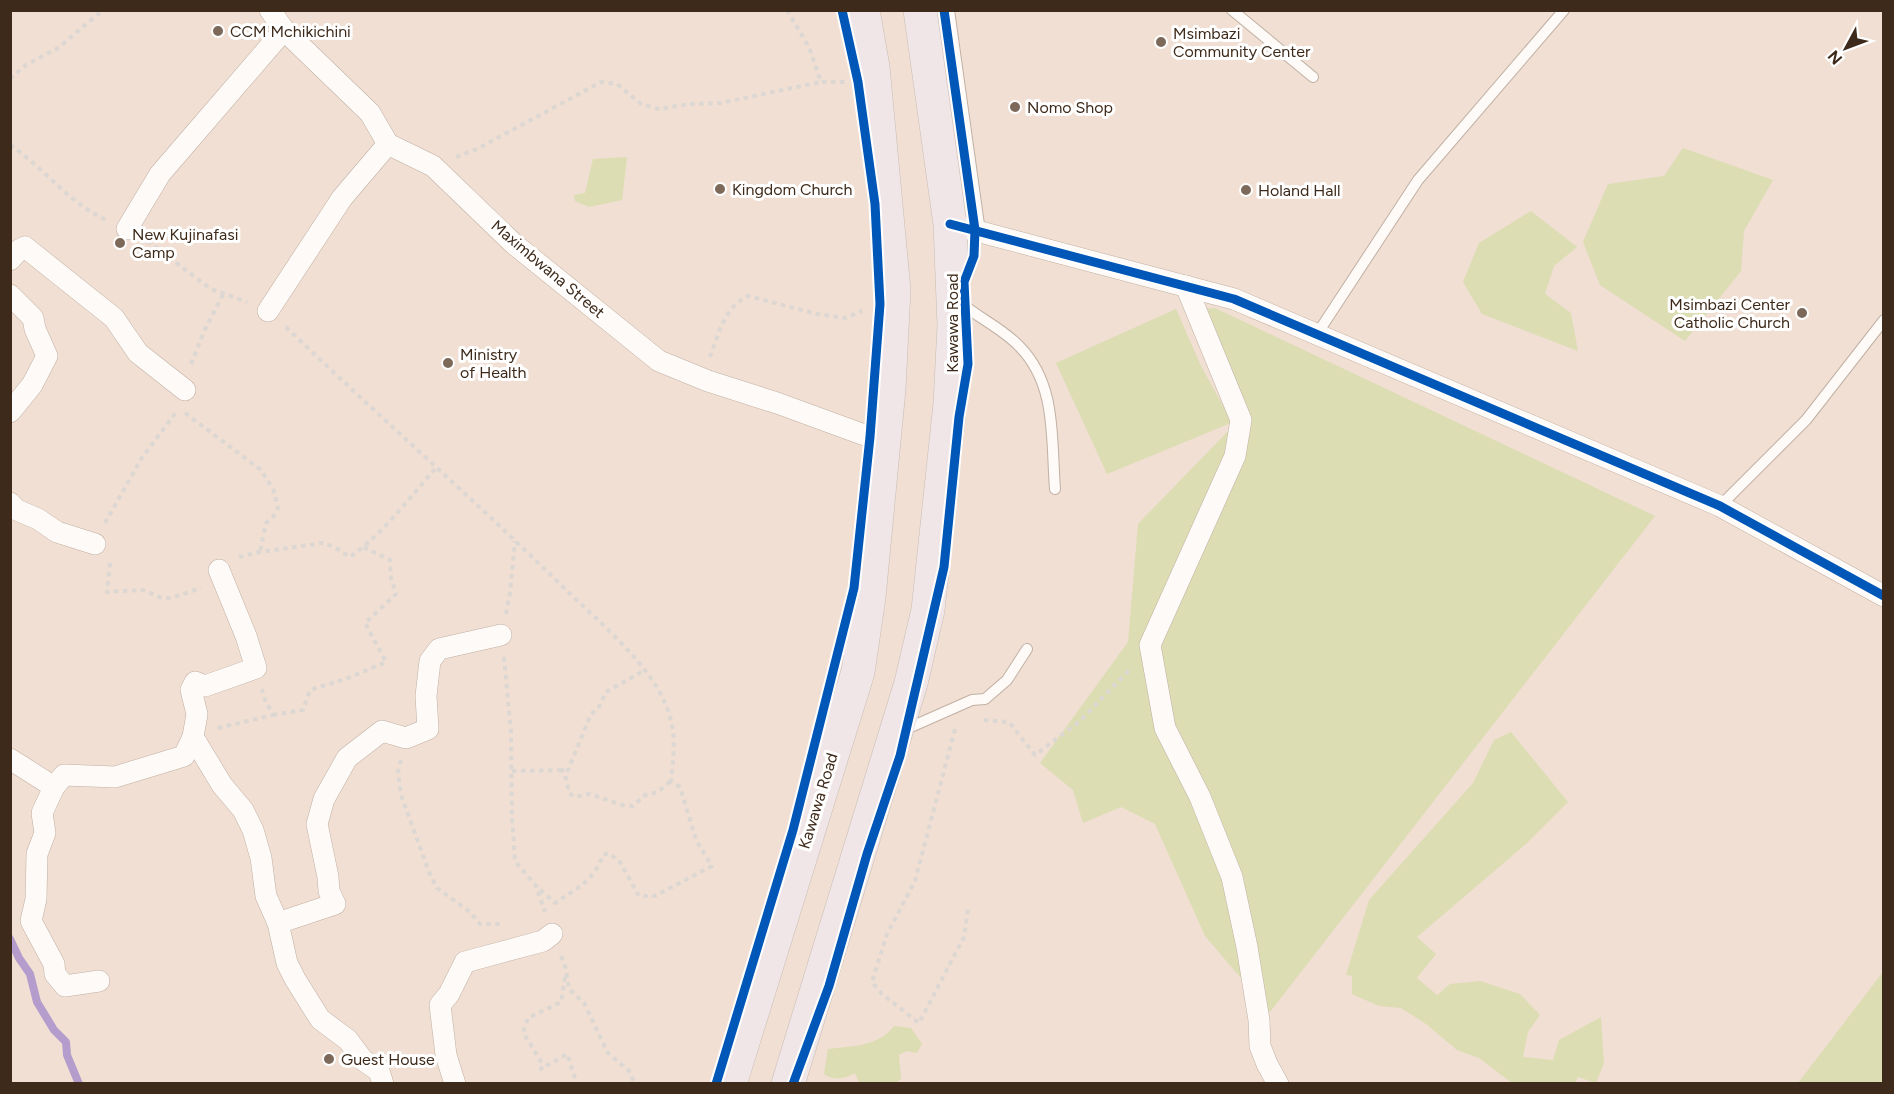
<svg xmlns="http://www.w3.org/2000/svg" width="1894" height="1094" viewBox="0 0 1894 1094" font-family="Figtree,sans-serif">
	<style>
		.green { fill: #dcddb3 }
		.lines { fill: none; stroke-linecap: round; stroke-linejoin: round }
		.stream { stroke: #b49dcc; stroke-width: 8 }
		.lane-casing { stroke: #c1b0a3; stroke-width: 12 }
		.street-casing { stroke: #c1b0a3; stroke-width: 22 }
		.primary-casing { stroke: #c8bdb5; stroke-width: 34 }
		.path { stroke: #ddd7d3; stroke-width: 4; stroke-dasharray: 4.5 4.5; stroke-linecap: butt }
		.lane { stroke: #fdfaf8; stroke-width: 10 }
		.street { stroke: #fdfaf8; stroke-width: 21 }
		.primary { stroke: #f1e6e7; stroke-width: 33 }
		.cycleway-casing { stroke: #fff; stroke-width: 13 }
		.cycleway { stroke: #0057b8; stroke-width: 9 }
		.poi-dot { fill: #7c695a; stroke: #fff; stroke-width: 2 }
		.labels { text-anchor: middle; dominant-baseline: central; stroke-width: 6; stroke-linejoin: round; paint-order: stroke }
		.poi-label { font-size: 16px; fill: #3e2a1a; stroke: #fff; text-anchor: start }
		.street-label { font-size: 16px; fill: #3e2a1a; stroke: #fff }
	</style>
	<rect width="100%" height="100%" fill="#f0dfd2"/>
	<g class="green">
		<polygon points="1683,148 1773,180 1744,231 1741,271 1685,341 1600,285 1583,242 1608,184 1664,176"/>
		<polygon points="627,157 622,200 589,207 575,201 574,195 585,193 593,159"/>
		<polygon points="1531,211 1577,247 1554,266 1545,294 1571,313 1578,351 1482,314 1463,282 1479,243"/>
		<polygon points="1215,308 1655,516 1270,1012 1205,936 1155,824 1121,807 1083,823 1073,790 1040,763 1128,642 1138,524 1233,426 1231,423 1107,474 1056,363 1176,309 1201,366 1228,415 1185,311"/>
		<polygon points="1511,732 1568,802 1526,844 1417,937 1436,954 1417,978 1437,995 1450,984 1480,981 1520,994 1540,1015 1528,1032 1523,1057 1553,1060 1559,1040 1601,1017 1604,1063 1596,1083 1578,1077 1575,1083 1512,1083 1479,1058 1457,1050 1426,1024 1401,1008 1379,1006 1352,994 1352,976 1346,975 1369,900 1473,783 1494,740"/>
		<polygon points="1883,972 1883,1083 1798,1083"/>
		<path d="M894 1026 911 1028 922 1044 917 1053 906 1051 899 1055 901 1079 896 1083H859L855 1073C845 1079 834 1081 824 1074L828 1049C852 1046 878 1047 894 1026Z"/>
	</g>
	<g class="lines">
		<polyline class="stream" points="10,939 19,958 30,974 37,1002 54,1030 66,1042 67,1055 79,1084"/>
		<defs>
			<g id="lane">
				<polyline points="949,10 980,232"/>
				<polyline points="1232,10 1313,77"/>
				<path d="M960 302C978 318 1002 328 1019 346 1057 384 1051 438 1055 489"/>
				<polyline points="1317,334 1418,180 1564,10"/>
				<polyline points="1720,506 1806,420 1884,320"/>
				<polyline points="904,730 972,700 985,699 1007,680 1027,649"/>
			</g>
			<g id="street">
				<polyline points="270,10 284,30 370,113 388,144 433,166 514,244 659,361 708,381 777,403 870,437 884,433"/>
				<polyline points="950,224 1234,299 1720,506 1884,596"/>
				<polyline points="127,229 160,174 284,30"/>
				<polyline points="10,260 19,250 25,247 114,318 138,353 185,390"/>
				<polyline points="1186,286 1241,420 1235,456 1150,645 1165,728 1200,797 1232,877 1247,947 1259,1020 1260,1046 1267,1064 1278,1084"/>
				<polyline points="10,295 33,318 35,329 47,356 32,385 10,412"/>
				<polyline points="268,311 342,198 388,144"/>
				<polyline points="10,503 17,510 38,519 57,532 95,544"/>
				<polyline points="193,737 222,785 243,810 253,830 261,858 266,896 278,923 287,963 295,979 320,1019 348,1040 363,1060 379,1071 383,1084"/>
				<polyline points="10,759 54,787 64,775 115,777 184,756 193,737 197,714 191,690 195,682 205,686 256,668 246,636 219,570"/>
				<polyline points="54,787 42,813 45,833 37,854 36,899 31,921 54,964 55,974 65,986 99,981"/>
				<polyline points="278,923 335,904 329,891 328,877 317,824 324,799 347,758 382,731 406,738 428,729 426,696 430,661 439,649 501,635"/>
				<polyline points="455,1084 446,1055 440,1005 449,994 465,962 543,941 552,934"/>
			</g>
			<g id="primary">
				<polyline points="730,1084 858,672 869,597 889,389 894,290 873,67 863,10"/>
				<polyline points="788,1084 911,683 928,610 950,404 954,325 950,224 920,10"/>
			</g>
		</defs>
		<use href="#lane" class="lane-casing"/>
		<use href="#street" class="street-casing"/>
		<use href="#primary" class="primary-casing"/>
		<g class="path">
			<polyline points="787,10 809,47 821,82 846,82"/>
			<polyline points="10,79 26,65 58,48 103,10"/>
			<path d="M10 145C46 169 65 200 106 220"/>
			<polyline points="456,157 477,149 601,82 617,84 641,104 659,109 689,104 720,103 821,82"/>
			<polyline points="147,241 211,289 247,302"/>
			<path d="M286 327C378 416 474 499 565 589 598 621 648 662 666 705 677 734 674 750 671 781L680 787 696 840 712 866 655 896H639L620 862 609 853 603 855C593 882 577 888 555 903L536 886"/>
			<path d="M710 357C718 335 724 307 748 296L817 314 845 318 862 311"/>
			<polyline points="191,364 205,329 224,293"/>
			<polyline points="185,413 261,470 273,489 278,508 273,517 266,523 260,552"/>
			<polyline points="105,523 141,459 177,411"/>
			<path d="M239 557 260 552 323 543 334 547 350 557C384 533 409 498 436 468"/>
			<polyline points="110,563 107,592 143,590 162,598 171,598 201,588"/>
			<polyline points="506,614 510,593 515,541"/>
			<polyline points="504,657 511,733 512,817 515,861 536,886 545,912"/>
			<polyline points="273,715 303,710 310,690 348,678 386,662 365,623 396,594 391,578 390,560 363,547"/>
			<polyline points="984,720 1009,722 1035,755 1080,721 1130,669"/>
			<polyline points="218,728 273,715 265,700 262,689"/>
			<polyline points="955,729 915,881 887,934 872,982 882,994 919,1023 964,937 968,909"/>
			<polyline points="401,760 398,772 401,795 429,872 437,888 470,912 480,924 503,924"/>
			<polyline points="564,770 562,770 565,774 569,793 575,797 590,794 622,805 633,806 645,795 658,792 671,781"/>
			<polyline points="512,771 568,770 591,714 598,709 606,692 645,670"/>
			<polyline points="561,956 566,969 569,989 584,1003 608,1053 629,1071 635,1084"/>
			<polyline points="565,977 561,1002 528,1018 523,1032 543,1065 541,1069 567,1054 577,1084"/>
		</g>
		<use href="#lane" class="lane"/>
		<use href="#street" class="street"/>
		<use href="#primary" class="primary"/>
		<defs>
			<g id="cycleway">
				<polyline points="950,224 1234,299 1720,506 1884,596"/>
				<polyline points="716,1084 793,830 854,588 870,437 880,304 875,204 858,82 842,10"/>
				<polyline points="793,1084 829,986 867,854 900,756 944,567 959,417 968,364 964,282 974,256 975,230 944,10"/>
			</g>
		</defs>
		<use href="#cycleway" class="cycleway-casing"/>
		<use href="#cycleway" class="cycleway"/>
	</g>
	<g class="poi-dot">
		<circle cx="218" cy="31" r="6"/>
		<circle cx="1161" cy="42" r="6"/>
		<circle cx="1015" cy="107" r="6"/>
		<circle cx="720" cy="189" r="6"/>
		<circle cx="1246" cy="190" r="6"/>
		<circle cx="120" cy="243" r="6"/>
		<circle cx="1802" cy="313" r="6"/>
		<circle cx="448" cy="363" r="6"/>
		<circle cx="329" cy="1059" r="6"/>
	</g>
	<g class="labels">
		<g class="poi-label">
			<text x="230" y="31">CCM Mchikichini</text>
			<text x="1173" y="33">Msimbazi<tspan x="1173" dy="18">Community Center</tspan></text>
			<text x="1027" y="107">Nomo Shop</text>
			<text x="732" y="189">Kingdom Church</text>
			<text x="1258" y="190">Holand Hall</text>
			<text x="132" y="234">New Kujinafasi<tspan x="132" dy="18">Camp</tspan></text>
			<text x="1790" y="304" text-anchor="end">Msimbazi Center<tspan x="1790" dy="18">Catholic Church</tspan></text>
			<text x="460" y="354">Ministry<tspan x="460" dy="18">of Health</tspan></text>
			<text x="341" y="1059">Guest House</text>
		</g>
		<g class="street-label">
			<text transform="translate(548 269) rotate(40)">Maximbwana Street</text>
			<text transform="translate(952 323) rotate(-90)">Kawawa Road</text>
			<text transform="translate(818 801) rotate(-73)">Kawawa Road</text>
		</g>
	</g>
	<rect width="1894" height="1094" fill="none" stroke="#3e2a1a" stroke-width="24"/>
	<g transform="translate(1846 48) rotate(229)" stroke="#ffffff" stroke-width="4.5" paint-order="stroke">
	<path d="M0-4.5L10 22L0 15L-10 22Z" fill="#3e2a1a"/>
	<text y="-9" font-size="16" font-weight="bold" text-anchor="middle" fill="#3e2a1a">N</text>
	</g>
</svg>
